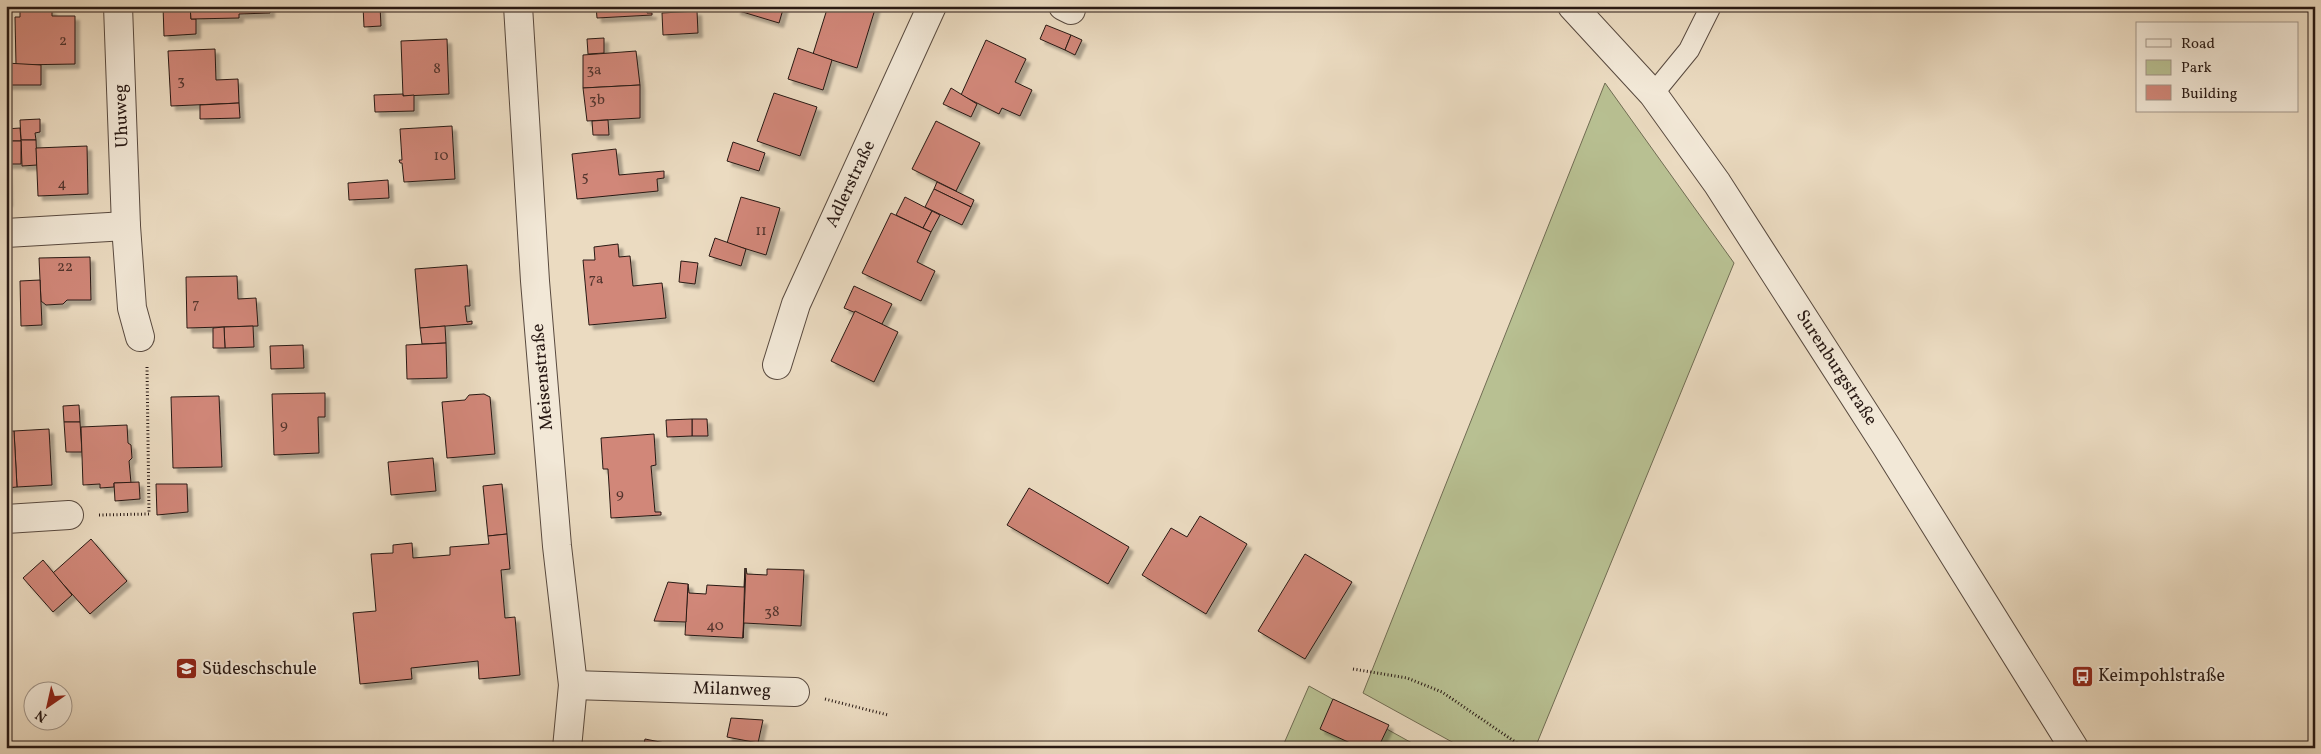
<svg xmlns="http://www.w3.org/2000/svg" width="2321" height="754" viewBox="0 0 2321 754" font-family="Vollkorn,serif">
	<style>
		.green { fill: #b8c092; stroke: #706c53 }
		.building { fill: #d18779; stroke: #281914; filter: url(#shadow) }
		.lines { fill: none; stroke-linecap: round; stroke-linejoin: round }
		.service-casing { stroke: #594a3f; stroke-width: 22 }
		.minor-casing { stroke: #594a3f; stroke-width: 30 }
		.tertiary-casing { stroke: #594a3f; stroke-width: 30 }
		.path { stroke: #281914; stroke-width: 3; stroke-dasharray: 1 2.5; stroke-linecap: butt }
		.service { stroke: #f2e8d7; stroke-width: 20 }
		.minor { stroke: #f2e8d7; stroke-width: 28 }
		.tertiary { stroke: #f2e8d7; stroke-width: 28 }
		.labels { text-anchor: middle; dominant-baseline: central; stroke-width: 4; stroke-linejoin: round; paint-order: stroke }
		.number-label { font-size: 15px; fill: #52342d }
		.street-label { font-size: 18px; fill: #281914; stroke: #f2e8d7 }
		.poi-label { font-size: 18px; fill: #281914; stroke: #f2e8d7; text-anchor: start }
	</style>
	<defs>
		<filter id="shadow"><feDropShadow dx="4.5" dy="4.5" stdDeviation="1" flood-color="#0004"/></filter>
	</defs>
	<rect width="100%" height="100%" fill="#ebdbc1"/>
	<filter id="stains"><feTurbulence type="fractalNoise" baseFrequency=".004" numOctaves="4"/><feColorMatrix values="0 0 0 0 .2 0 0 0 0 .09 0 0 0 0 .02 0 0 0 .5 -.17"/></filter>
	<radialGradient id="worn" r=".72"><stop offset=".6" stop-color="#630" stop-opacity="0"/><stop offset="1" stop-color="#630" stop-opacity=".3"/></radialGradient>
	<g class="green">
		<polygon points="1605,83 1734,263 1535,748 1463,748 1363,693"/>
		<polygon points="1309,686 1421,748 1282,748"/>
	</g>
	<g class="building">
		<polygon points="20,6 48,6 49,10 52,10 52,16 75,16 75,64 16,65 15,17 20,17"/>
		<polygon points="163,6 190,6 191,19 196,19 196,34 164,36"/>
		<polygon points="190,6 270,6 270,13 239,14 239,18 191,19"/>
		<polygon points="363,6 380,6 381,26 364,27"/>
		<polygon points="596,6 647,6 647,13 652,13 652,15 597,18"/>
		<polygon points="737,6 784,6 779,23 736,10"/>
		<polygon points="828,6 876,6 857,68 813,54"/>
		<polygon points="697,11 698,33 663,35 662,13"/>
		<polygon points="1046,25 1071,35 1065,50 1040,39"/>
		<polygon points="1071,35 1082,40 1075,55 1065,50"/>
		<polygon points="604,38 604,53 588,54 587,39"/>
		<polygon points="447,39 449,94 403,96 401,41"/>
		<polygon points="986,40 1026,59 1015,82 1032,90 1020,116 1002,108 999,114 961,95"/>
		<polygon points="798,48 832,60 823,90 788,79"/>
		<polygon points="215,49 216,80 238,79 239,103 171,106 168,51"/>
		<polygon points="636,51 640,85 583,88 583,55"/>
		<polygon points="6,63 41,65 41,85 6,85"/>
		<polygon points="640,85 640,118 587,121 583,88"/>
		<polygon points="951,88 977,104 971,117 943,104"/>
		<polygon points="774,93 817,107 800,156 757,141"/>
		<polygon points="403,94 403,96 414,95 414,111 375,112 374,95"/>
		<polygon points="239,103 240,118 200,119 200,105"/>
		<polygon points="40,119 40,132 35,133 36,140 21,140 20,120"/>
		<polygon points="608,120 609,135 593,135 592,121"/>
		<polygon points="936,121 980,143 956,191 912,169"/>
		<polygon points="452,126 455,179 404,182 402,163 400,163 399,160 402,160 400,129"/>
		<polygon points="20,128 21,141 6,141 6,129"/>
		<polygon points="21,140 36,140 37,165 22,166"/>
		<polygon points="6,141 21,141 21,164 7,164"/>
		<polygon points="733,142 765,153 759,171 727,161"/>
		<polygon points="87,146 88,194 38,196 36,148"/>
		<polygon points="616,149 619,175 664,171 664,178 657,179 658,191 577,199 572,154"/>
		<polygon points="6,158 8,202 6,202"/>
		<polygon points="388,180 389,198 349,200 348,183"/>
		<polygon points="937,182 974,200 971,207 934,189"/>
		<polygon points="934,189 971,207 962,225 925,207"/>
		<polygon points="741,197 780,208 766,255 727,243"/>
		<polygon points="905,197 932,211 923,228 896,215"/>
		<polygon points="932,211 940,215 931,232 923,228"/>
		<polygon points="891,213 931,232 917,262 935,271 921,301 862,273"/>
		<polygon points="715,238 746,249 741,266 709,256"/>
		<polygon points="618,244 619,257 630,256 633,286 662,283 666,318 589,325 583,260 595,260 594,247"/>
		<polygon points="90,257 91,300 67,300 63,304 46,305 41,301 39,258"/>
		<polygon points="681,261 698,263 695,284 679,282"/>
		<polygon points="467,265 470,306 465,306 467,322 472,321 472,324 420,328 415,269"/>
		<polygon points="237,276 238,299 256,298 258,326 187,328 186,277"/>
		<polygon points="40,280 42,325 21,326 20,281"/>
		<polygon points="854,286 892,304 882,324 844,308"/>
		<polygon points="855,311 898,332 874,382 831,361"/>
		<polygon points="253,326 254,347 225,348 224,327"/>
		<polygon points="445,326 446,343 422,344 420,328"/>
		<polygon points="224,327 225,348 213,348 213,328"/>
		<polygon points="446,343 447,378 407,379 406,345"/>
		<polygon points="303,345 304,368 271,369 270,346"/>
		<polygon points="325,393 325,417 318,417 319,453 274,455 272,394"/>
		<polygon points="484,394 490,397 495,454 447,458 442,402 465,400 469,395"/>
		<polygon points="219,396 222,467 173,468 171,397"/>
		<polygon points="79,405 80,422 64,422 63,406"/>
		<polygon points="692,419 707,419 708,436 692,436"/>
		<polygon points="692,419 692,436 667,437 666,420"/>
		<polygon points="64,422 80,422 82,452 66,452"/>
		<polygon points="127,425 128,443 131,445 132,458 129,461 131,483 114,483 114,487 100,488 100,484 83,485 81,427"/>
		<polygon points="49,429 52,485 17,487 14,431"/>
		<polygon points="6,431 14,431 17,487 6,488"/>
		<polygon points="654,434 656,465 651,466 655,512 661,512 661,515 611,518 608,469 603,469 601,438"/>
		<polygon points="433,458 436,491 391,495 388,462"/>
		<polygon points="139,482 140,499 115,501 114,483"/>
		<polygon points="156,484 187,484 188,512 157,515"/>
		<polygon points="502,484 507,534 488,536 483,486"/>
		<polygon points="1029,488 1129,547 1108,584 1007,525"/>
		<polygon points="1200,516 1247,544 1206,614 1142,575 1171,528 1187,537"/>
		<polygon points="507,534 510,569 501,570 505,618 515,617 520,675 479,679 478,661 411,668 412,679 360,684 353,613 376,611 371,554 393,553 393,545 412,543 413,558 450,555 450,547 489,544 488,536"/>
		<polygon points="91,539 127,581 90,614 53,573"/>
		<polygon points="1305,554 1352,582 1305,659 1258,631"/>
		<polygon points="43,560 72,595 53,612 23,578"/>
		<polygon points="745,568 743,638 685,635 688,584 689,593 706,594 707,585 744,587"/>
		<polygon points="746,568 747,574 767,575 767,569 804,570 801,626 744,623 743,638"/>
		<polygon points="668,582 688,584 686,622 654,621"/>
		<polygon points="1333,699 1389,725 1378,748 1361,748 1320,729"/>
		<polygon points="731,718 763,720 758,743 727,737"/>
		<polygon points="645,739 685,747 684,748 643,748"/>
		<polygon points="486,743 501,748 485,748"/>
		<polygon points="685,745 700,748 684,748"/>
	</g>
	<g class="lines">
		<defs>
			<polyline id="service" points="1653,94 1689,50 1711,6"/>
			<g id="minor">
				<polyline points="118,6 126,226 132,308 140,337"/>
				<polyline points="518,6 535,281 557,546 573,685 567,748"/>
				<polyline points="1063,6 1071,10"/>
				<polyline points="6,233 126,226"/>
				<polyline points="777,365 796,304 932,6"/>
				<polyline points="6,519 69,515"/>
				<polyline points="573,685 795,692"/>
			</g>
			<polyline id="tertiary" points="1572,6 1653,94 1717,183 1886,446 2074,748"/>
		</defs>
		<use href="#service" class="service-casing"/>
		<use href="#minor" class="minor-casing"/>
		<use href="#tertiary" class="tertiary-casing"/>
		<g class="path">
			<polyline points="99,515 149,514 147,366"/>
			<polyline points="1353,669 1407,678 1442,692 1524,748"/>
			<polyline points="825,699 888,715"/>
		</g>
		<use href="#service" class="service"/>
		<use href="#minor" class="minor"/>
		<use href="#tertiary" class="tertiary"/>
	</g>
	<defs>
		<symbol id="school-square" viewBox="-11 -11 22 22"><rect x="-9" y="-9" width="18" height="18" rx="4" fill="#8f2418" stroke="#f2e8d7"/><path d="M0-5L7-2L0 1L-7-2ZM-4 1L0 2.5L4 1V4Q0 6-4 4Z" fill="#fff"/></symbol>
		<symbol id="bus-square" viewBox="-11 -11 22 22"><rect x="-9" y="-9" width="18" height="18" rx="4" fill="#8f2418" stroke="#f2e8d7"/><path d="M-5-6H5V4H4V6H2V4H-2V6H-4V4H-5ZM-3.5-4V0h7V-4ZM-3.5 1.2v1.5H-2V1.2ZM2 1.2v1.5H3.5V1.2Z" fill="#fff"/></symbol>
	</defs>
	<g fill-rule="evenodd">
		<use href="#school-square" x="174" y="656" width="25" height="25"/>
		<use href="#bus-square" x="2070" y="664" width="25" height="25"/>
	</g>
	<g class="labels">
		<g class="number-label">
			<text x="63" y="41">2</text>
			<text x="437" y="69">8</text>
			<text x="594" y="70">3a</text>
			<text x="181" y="81">3</text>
			<text x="597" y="100">3b</text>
			<text x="441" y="156">10</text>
			<text x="585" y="177">5</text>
			<text x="62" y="184">4</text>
			<text x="761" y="231">11</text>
			<text x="65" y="267">22</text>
			<text x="596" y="279">7a</text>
			<text x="196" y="304">7</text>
			<text x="284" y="425">9</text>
			<text x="620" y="494">9</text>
			<text x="772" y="612">38</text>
			<text x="715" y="626">40</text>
		</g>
		<g class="street-label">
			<text transform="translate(122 116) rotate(-92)">Uhuweg</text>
			<text transform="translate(851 184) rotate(-65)">Adlerstraße</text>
			<text transform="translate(1836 368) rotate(57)">Surenburgstraße</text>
			<text transform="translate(543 377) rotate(-95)">Meisenstraße</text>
			<text transform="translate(732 690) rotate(2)">Milanweg</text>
		</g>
		<g class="poi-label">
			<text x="202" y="669">Südeschschule</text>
			<text x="2098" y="676">Keimpohlstraße</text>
		</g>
	</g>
	<rect width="2321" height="754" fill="none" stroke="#ebdbc1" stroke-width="25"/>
	<rect x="8" y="8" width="2306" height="739" fill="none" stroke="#281914" stroke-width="2.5"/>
	<rect x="12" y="12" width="2296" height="729" fill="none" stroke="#281914"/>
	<rect x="2136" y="22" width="162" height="90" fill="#f2e8d7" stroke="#a19589"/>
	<rect x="2146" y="39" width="25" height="8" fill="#f2e8d7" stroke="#a19589"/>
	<text x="2181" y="48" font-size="15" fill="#281914">Road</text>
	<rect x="2146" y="60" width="25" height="15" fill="#b8c092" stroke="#a19589"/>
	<text x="2181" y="72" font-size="15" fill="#281914">Park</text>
	<rect x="2146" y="85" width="25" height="15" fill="#d18779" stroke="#a19589"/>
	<text x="2181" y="98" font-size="15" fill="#281914">Building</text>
	<g transform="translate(48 706) rotate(214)"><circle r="24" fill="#f2e8d7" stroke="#a19589"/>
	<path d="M0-4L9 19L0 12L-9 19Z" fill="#8f2418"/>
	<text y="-8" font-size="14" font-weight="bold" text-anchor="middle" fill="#281914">N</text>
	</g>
	<rect width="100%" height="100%" filter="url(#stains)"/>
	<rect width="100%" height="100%" fill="url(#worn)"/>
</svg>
